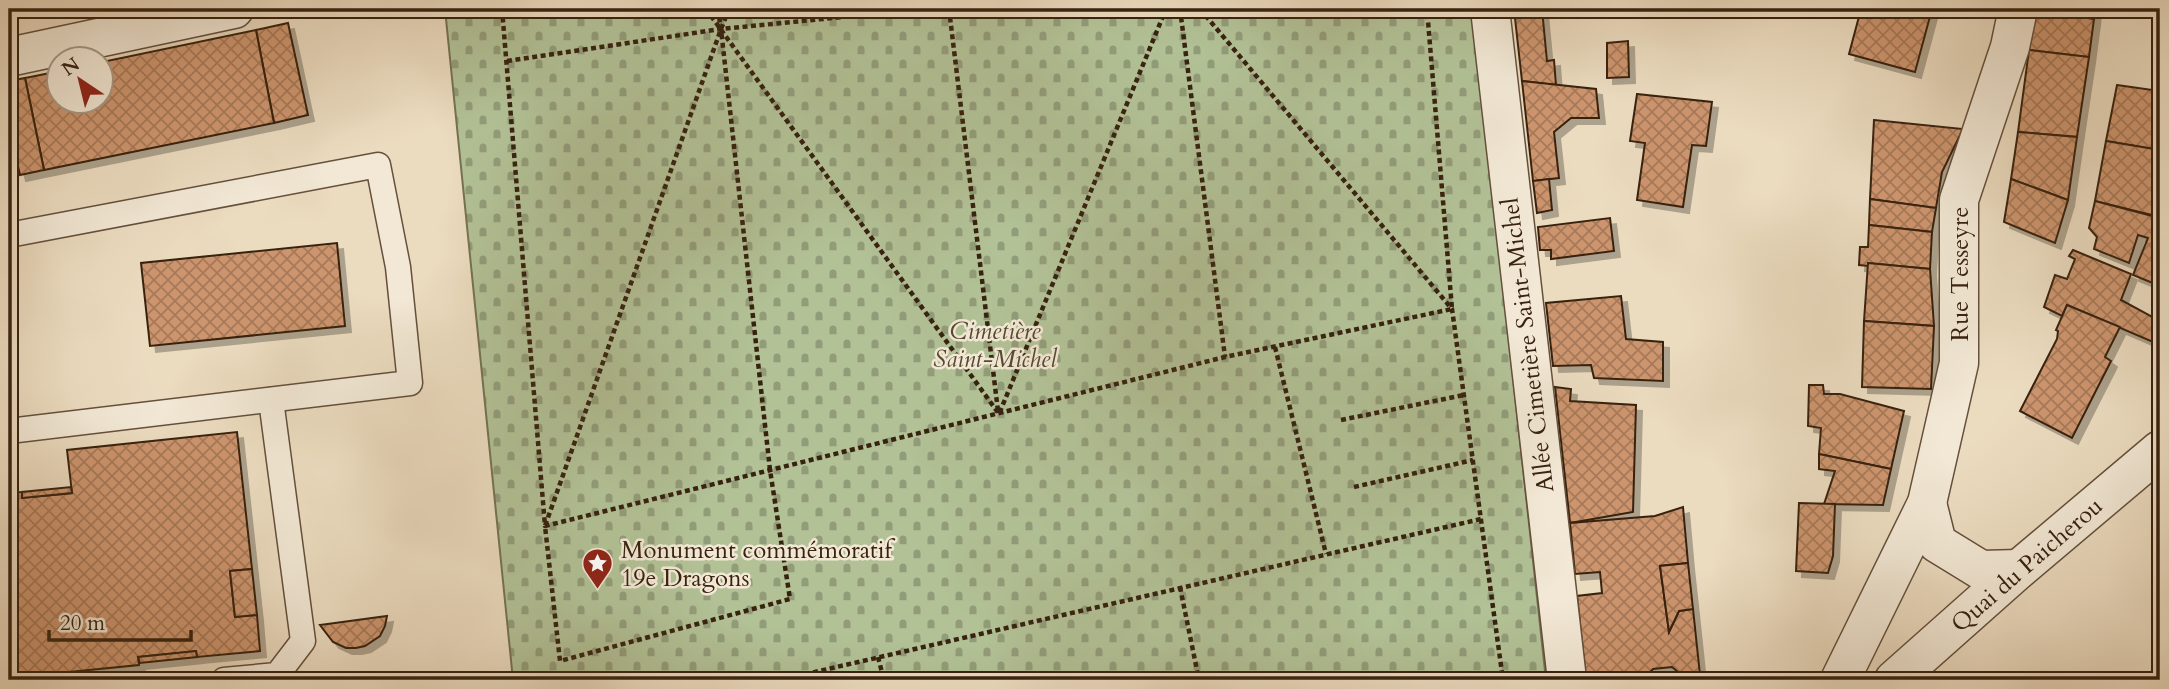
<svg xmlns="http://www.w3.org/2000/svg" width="2169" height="689" viewBox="0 0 2169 689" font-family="Cardo,serif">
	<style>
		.cemetery { fill: url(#cemetery-stones); stroke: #747253; stroke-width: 2 }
		.building { fill: url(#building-cross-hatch); stroke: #372210; stroke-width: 2; filter: url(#shadow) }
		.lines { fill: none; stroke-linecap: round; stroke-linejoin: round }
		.lane-casing { stroke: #64503c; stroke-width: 27 }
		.street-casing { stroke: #64503c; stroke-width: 41 }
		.path { stroke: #372210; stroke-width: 4.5; stroke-dasharray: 5 3.5; stroke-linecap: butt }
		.lane { stroke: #f2e8d5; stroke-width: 24 }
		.street { stroke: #f2e8d5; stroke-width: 38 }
		.labels { text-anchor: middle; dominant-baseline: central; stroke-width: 5; stroke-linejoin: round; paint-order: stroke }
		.street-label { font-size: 24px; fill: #372210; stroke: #f2e8d5 }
		.park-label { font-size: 24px; font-style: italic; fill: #564a32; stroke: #f2e8d5 }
		.poi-label { font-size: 24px; fill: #372210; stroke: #f2e8d5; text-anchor: start }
	</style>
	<defs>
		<pattern id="cemetery-stones" width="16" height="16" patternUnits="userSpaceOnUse" patternTransform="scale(1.75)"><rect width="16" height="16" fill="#b2c196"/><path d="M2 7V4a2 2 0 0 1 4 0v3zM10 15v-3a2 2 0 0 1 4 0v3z" fill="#929c79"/></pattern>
		<pattern id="building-cross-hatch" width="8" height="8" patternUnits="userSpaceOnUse" patternTransform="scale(1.75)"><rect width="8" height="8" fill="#cd956e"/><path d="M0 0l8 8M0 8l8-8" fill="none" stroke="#a77959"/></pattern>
		<filter id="shadow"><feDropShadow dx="6" dy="6" stdDeviation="0" flood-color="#0004"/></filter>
	</defs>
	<rect width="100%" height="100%" fill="#ebdbbf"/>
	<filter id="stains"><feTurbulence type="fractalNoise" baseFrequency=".00286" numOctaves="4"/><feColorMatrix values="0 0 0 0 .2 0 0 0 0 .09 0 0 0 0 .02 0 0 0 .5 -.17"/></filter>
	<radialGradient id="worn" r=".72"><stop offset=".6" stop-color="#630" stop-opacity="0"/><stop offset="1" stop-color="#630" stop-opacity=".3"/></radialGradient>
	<polygon class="cemetery" points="445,9 1473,9 1546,680 513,680"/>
	<g class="building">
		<polygon points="1514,9 1542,9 1547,61 1554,60 1556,85 1522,81"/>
		<polygon points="1861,9 1932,9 1915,72 1849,54"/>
		<polygon points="2034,9 2095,9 2094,19"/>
		<polygon points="2034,10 2094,19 2089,57 2029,50"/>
		<polygon points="288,23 308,115 274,123 256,30"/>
		<polygon points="256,30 274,123 44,170 25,78 60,71 60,102 102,102 102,62"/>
		<polygon points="1628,41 1629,77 1607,78 1607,43"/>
		<polygon points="2029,50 2089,57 2077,137 2018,132"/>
		<polygon points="25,78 44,170 20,175 9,127 9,81"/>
		<polygon points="1522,81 1596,89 1599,118 1571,118 1554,132 1559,178 1533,181"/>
		<polygon points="2117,85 2160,91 2160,150 2106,141"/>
		<polygon points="1637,94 1712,102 1706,146 1692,145 1683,207 1637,200 1645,143 1630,141"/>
		<polygon points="1874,120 1963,129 1942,172 1936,208 1870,199"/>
		<polygon points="2018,132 2077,137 2068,200 2011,179"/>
		<polygon points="2106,141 2160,150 2160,217 2095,201"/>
		<polygon points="1549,179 1552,210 1537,213 1533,181"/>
		<polygon points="2011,179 2068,200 2055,243 2004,222"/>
		<polygon points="1870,199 1936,208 1932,232 1869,225"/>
		<polygon points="2095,201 2160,218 2160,286 2133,275 2148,238 2138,235 2129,263 2094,249 2097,237 2089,228"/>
		<polygon points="1610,218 1614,251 1551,259 1551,250 1540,250 1538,227"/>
		<polygon points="1869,225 1932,232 1930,269 1868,263 1868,266 1859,265 1860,247 1868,247"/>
		<polygon points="337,243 345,326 150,346 141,263"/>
		<polygon points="2073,250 2131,274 2121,300 2160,321 2160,345 2067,305 2062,316 2044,307 2055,275 2067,279 2075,259 2069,256"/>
		<polygon points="1868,263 1930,269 1934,326 1864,321"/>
		<polygon points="1621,296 1626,339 1663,342 1663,381 1594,378 1591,365 1553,366 1546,303"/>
		<polygon points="2067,305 2120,327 2105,357 2111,361 2072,438 2020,411 2057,339 2058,331 2056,330"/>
		<polygon points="1864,321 1934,326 1931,389 1862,387"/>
		<polygon points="1809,385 1823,385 1824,394 1840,394 1904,411 1891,469 1819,454 1821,428 1808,426"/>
		<polygon points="1555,387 1571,389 1570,401 1636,405 1633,512 1570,523"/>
		<polygon points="237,432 252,569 230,571 235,617 257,615 260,651 197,657 196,651 138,657 139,665 9,678 9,493 22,492 22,498 72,493 67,450"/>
		<polygon points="1819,454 1891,469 1883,505 1824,504 1835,471 1819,469"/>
		<polygon points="71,487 72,493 22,498 22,492"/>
		<polygon points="1799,503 1835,504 1833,556 1828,573 1796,571"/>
		<polygon points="1683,507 1688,563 1660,566 1669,632 1679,611 1693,609 1700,675 1684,677 1672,667 1653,669 1644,679 1586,680 1577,596 1602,593 1600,572 1575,574 1570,523 1655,516"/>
		<polygon points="1688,563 1693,609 1679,611 1669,632 1660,566"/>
		<polygon points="252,569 257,615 235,617 230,571"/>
		<polygon points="387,616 385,626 380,636 365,646 356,648 346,648 333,642 320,625"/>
		<polygon points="196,651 197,657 140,663 138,657"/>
	</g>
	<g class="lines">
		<defs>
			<g id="lane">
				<polyline points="9,235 378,165 398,267 410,383 9,431"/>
				<polyline points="224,680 277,675 303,641 271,400"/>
			</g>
			<g id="street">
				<polyline points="1490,9 1567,680"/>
				<polyline points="9,57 234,9"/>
				<polyline points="1927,503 1937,543 1981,570 2019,569"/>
				<polyline points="1840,680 1927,503 1959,363 1959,200 2010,47 2018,9"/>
				<polyline points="1894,680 2019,569 2160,450"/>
			</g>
		</defs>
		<use href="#lane" class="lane-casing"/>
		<use href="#street" class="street-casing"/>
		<g class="path">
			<polyline points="502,9 545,526 1225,357 1452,309 1427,9"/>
			<polyline points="706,9 999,414 1166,9"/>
			<polyline points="718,9 721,29 770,470 790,599 560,661 545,526 721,29 729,9"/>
			<polyline points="949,9 998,411"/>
			<polyline points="1180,9 1225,357"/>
			<polyline points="1200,9 1452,309 1503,680"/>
			<polyline points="507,61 721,29 924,9"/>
			<polyline points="1275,347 1326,554"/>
			<polyline points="1341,420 1464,395"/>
			<polyline points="1354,487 1473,460"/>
			<polyline points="1180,587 1199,680"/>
			<polyline points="878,657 884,680"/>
			<polyline points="780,680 1481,519"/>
		</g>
		<use href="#lane" class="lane"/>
		<use href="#street" class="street"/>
	</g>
	<defs>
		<symbol id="sight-pin" viewBox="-11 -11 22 30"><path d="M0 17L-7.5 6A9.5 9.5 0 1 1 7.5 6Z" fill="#8f2418" stroke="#f2e8d5"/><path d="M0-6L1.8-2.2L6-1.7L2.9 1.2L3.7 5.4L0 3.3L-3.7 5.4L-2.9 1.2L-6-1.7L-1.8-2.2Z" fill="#fff"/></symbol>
	</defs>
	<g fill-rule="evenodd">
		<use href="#sight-pin" x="580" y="546" width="35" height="47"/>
	</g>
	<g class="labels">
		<g class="street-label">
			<text transform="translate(1960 274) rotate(-90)">Rue Tesseyre</text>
			<text transform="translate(1528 345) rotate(-97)">Allée Cimetière Saint-Michel</text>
			<text transform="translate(2027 565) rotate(-41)">Quai du Paicherou</text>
		</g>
		<g class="park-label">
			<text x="995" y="331">Cimetière<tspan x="995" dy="28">Saint-Michel</tspan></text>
		</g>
		<g class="poi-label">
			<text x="621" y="550">Monument commémoratif<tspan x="621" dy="28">19e Dragons</tspan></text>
		</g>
	</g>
	<rect width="2169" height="689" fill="none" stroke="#ebdbbf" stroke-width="35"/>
	<rect x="10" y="10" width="2148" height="668" fill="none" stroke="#372210" stroke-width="3.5"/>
	<rect x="18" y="18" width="2134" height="654" fill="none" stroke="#372210" stroke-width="2"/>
	<g transform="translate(80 80) rotate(325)"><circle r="33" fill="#f2e8d5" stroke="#a79986" stroke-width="2"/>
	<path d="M0-5L12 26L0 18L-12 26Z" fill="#8f2418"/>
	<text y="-10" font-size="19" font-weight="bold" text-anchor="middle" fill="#372210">N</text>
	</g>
	<path d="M49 630v10h142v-10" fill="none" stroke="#372210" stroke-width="3.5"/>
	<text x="60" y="630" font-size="21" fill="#372210" stroke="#f2e8d5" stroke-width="5" paint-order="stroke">20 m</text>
	<rect width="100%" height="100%" filter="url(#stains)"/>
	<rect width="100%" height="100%" fill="url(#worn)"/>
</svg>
